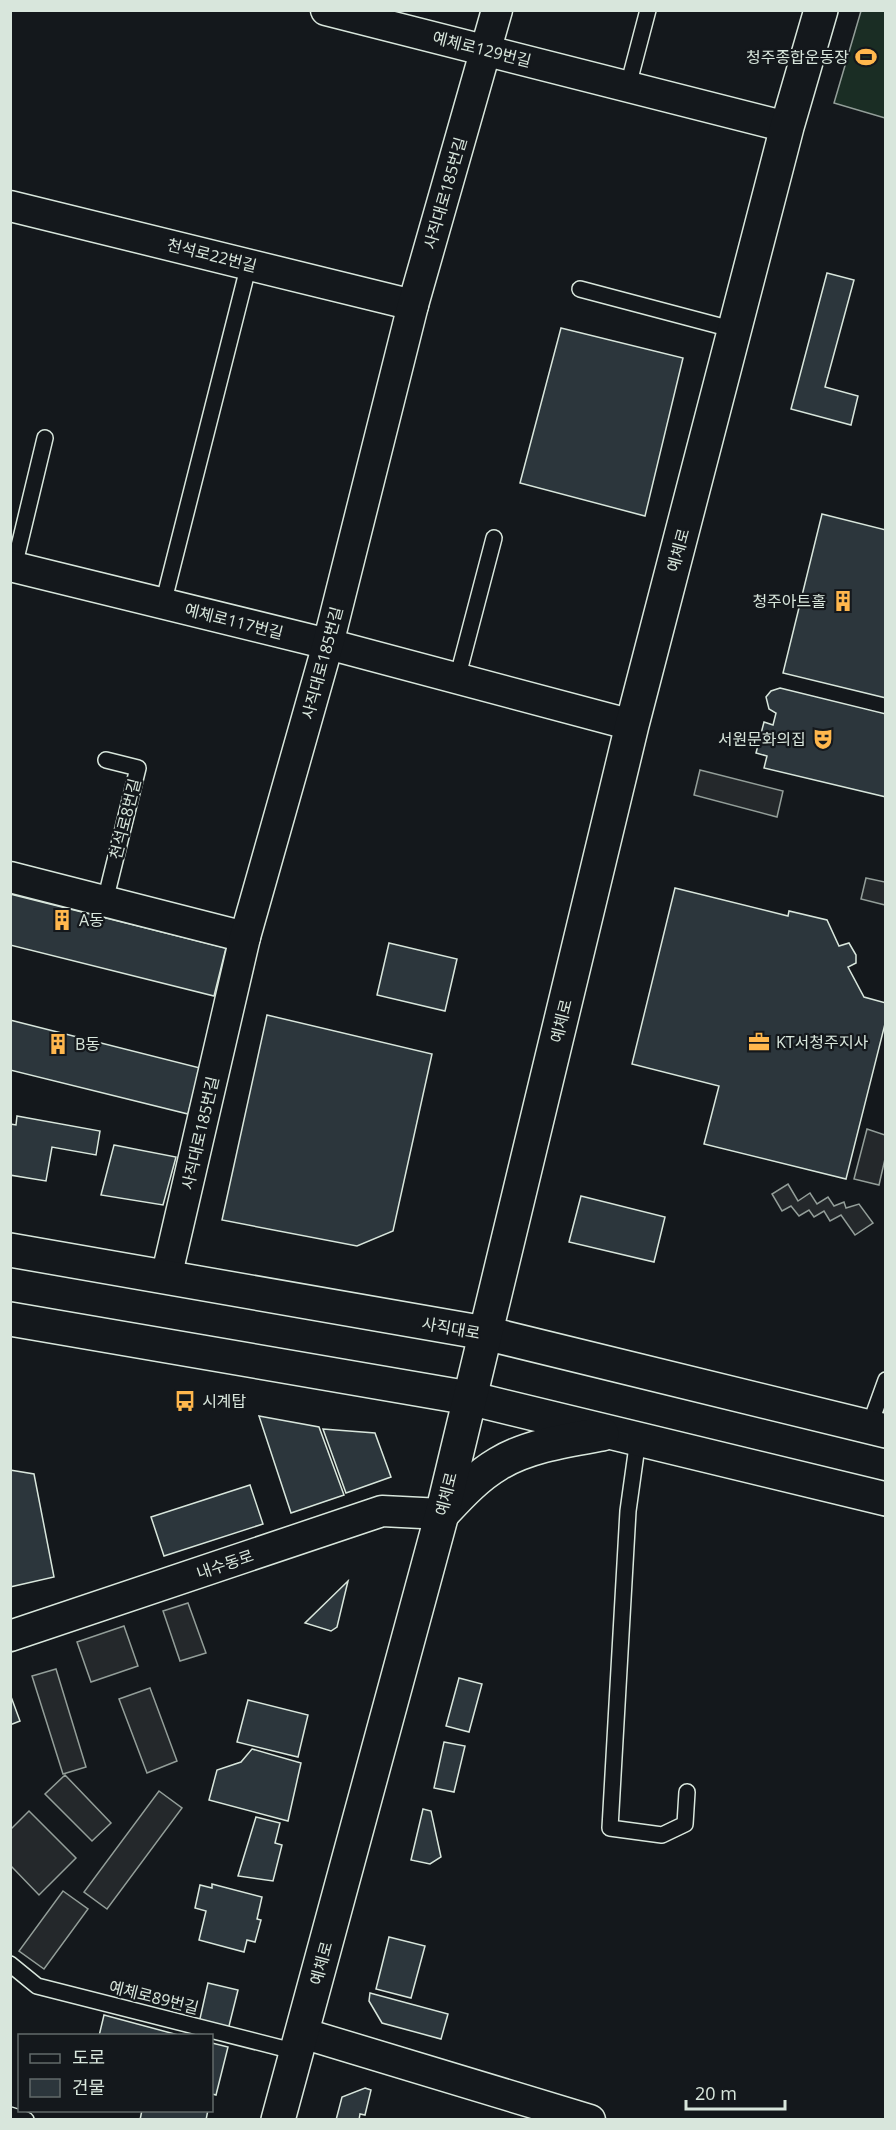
<svg xmlns="http://www.w3.org/2000/svg" width="896" height="2130" viewBox="0 0 896 2130" font-family="'Open Sans','Noto Sans KR',sans-serif">
	<style>
		.green { fill: #1a2d24; stroke: #939e99; stroke-width: 1.5 }
		.parking { fill: #24282b; stroke: #939e99; stroke-width: 1.5 }
		.building { fill: #2c363c; stroke: #d8e6dc; stroke-width: 1.5 }
		.lines { fill: none; stroke-linecap: round; stroke-linejoin: round }
		.lane-casing { stroke: #d8e6dc; stroke-width: 18 }
		.street-casing { stroke: #d8e6dc; stroke-width: 33 }
		.secondary-casing { stroke: #d8e6dc; stroke-width: 36 }
		.lane { stroke: #14181c; stroke-width: 15 }
		.street { stroke: #14181c; stroke-width: 30 }
		.secondary { stroke: #14181c; stroke-width: 33 }
		.labels { text-anchor: middle; dominant-baseline: central; stroke-width: 4.5; stroke-linejoin: round; paint-order: stroke }
		.street-label { font-size: 16px; fill: #d8e6dc; stroke: #14181c }
		.poi-label { font-size: 16px; fill: #d8e6dc; stroke: #14181c; text-anchor: start }
	</style>
	<rect width="100%" height="100%" fill="#14181c"/>
	<polygon class="green" points="861,11 885,11 885,118 834,103"/>
	<g class="parking">
		<polygon points="700,770 783,791 777,817 694,795"/>
		<polygon points="866,878 885,882 885,905 861,899"/>
		<polygon points="867,1129 885,1135 885,1159 879,1185 854,1179"/>
		<polygon points="788,1184 798,1201 810,1193 817,1204 828,1197 834,1206 844,1202 846,1208 859,1204 873,1223 855,1235 841,1215 830,1221 824,1211 814,1217 809,1210 799,1216 791,1206 782,1211 772,1194"/>
		<polygon points="188,1603 206,1653 180,1661 163,1611"/>
		<polygon points="124,1626 138,1666 91,1682 77,1642"/>
		<polygon points="56,1669 86,1767 63,1774 32,1676"/>
		<polygon points="150,1688 177,1761 147,1773 119,1699"/>
		<polygon points="65,1775 111,1823 92,1841 45,1794"/>
		<polygon points="159,1791 182,1808 107,1909 84,1892"/>
		<polygon points="29,1811 76,1858 39,1895 11,1866 11,1829"/>
		<polygon points="63,1891 88,1909 44,1969 19,1951"/>
	</g>
	<g class="building">
		<polygon points="827,273 854,280 825,387 858,396 851,425 791,409"/>
		<polygon points="561,328 683,358 645,516 520,483"/>
		<polygon points="822,514 886,530 886,698 783,673"/>
		<polygon points="780,688 886,714 886,797 764,768 767,756 756,753 764,722 773,725 776,713 769,709 766,697 771,691"/>
		<polygon points="675,888 788,916 789,911 827,920 839,946 849,943 856,955 856,963 848,967 864,997 886,1003 886,1020 846,1179 704,1144 719,1086 632,1064"/>
		<polygon points="10,894 226,948 214,996 10,945"/>
		<polygon points="389,943 457,959 445,1011 377,995"/>
		<polygon points="267,1015 432,1054 393,1231 357,1246 222,1220"/>
		<polygon points="10,1020 200,1068 188,1114 10,1070"/>
		<polygon points="17,1116 100,1131 96,1155 52,1147 46,1181 10,1175 10,1124 16,1125"/>
		<polygon points="114,1145 176,1157 163,1205 101,1195"/>
		<polygon points="581,1196 665,1217 654,1262 569,1242"/>
		<polygon points="259,1416 319,1427 344,1495 291,1513"/>
		<polygon points="323,1429 375,1433 391,1477 346,1493"/>
		<polygon points="10,1470 34,1474 54,1577 10,1587"/>
		<polygon points="250,1485 263,1524 164,1556 151,1517"/>
		<polygon points="348,1581 337,1627 331,1631 305,1623"/>
		<polygon points="459,1678 482,1684 469,1732 446,1726"/>
		<polygon points="10,1694 20,1721 10,1725"/>
		<polygon points="248,1700 308,1715 298,1757 237,1742"/>
		<polygon points="444,1742 465,1746 454,1792 434,1788"/>
		<polygon points="252,1749 301,1763 288,1821 209,1800 217,1770 241,1762"/>
		<polygon points="423,1809 431,1811 441,1857 430,1864 411,1860"/>
		<polygon points="256,1817 280,1823 275,1843 282,1845 273,1881 238,1876"/>
		<polygon points="212,1884 262,1897 257,1919 261,1920 255,1942 247,1940 244,1952 199,1940 206,1911 195,1908 200,1885 212,1888"/>
		<polygon points="389,1937 425,1946 411,1998 376,1989"/>
		<polygon points="208,1983 238,1990 228,2030 199,2023"/>
		<polygon points="370,1993 448,2014 441,2039 382,2023 369,2001"/>
		<polygon points="104,2015 182,2036 99,2036"/>
		<polygon points="212,2043 228,2047 216,2095 212,2094"/>
		<polygon points="365,2088 371,2090 365,2115 360,2114 359,2120 336,2120 342,2097"/>
		<polygon points="142,2110 208,2110 206,2120 140,2120"/>
	</g>
	<g class="lines">
		<defs>
			<g id="lane">
				<polyline points="628,86 648,10"/>
				<polyline points="580,289 735,330"/>
				<polyline points="14,567 45,438"/>
				<polyline points="163,604 249,264"/>
				<polyline points="457,679 494,538"/>
				<polyline points="105,901 138,768 106,760"/>
				<polyline points="869,1427 886,1380"/>
				<polyline points="638,1439 628,1511 610,1828 662,1835 685,1824 687,1792"/>
				<polyline points="10,1964 37,1986 297,2052"/>
				<polyline points="10,2115 26,2120"/>
			</g>
			<g id="street">
				<polyline points="326,10 787,127"/>
				<polyline points="10,206 413,305"/>
				<polyline points="10,566 328,644 632,725"/>
				<polyline points="10,877 245,937"/>
				<polyline points="166,1278 245,937 328,644 413,305 497,10"/>
				<polyline points="10,1636 382,1511 442,1514"/>
				<polyline points="302,2033 590,2120"/>
			</g>
			<g id="secondary">
				<polyline points="10,1250 485,1333 886,1431"/>
				<polyline points="10,1319 469,1398 886,1499"/>
				<path d="M442 1514C459 1496 476 1477 498 1464 527 1446 568 1440 602 1434"/>
				<polyline points="278,2120 442,1514 632,725 787,127 821,10"/>
			</g>
		</defs>
		<use href="#lane" class="lane-casing"/>
		<use href="#street" class="street-casing"/>
		<use href="#secondary" class="secondary-casing"/>
		<use href="#lane" class="lane"/>
		<use href="#street" class="street"/>
		<use href="#secondary" class="secondary"/>
	</g>
	<defs>
		<symbol id="stadium-bare" viewBox="-9 -9 18 18"><path d="M0-5a6.5 5 0 1 0 0 10a6.5 5 0 1 0 0-10ZM-3.5-1.8h7v3.6h-7Z" fill="#ffb74d" stroke="#14181c" stroke-width="2.5" paint-order="stroke"/></symbol>
		<symbol id="building-bare" viewBox="-9 -9 18 18"><path d="M-4-6H4V6H1V3H-1V6H-4ZM-2.5-4.3h1.7v1.8h-1.7ZM.8-4.3h1.7v1.8H.8ZM-2.5-1h1.7V.8h-1.7ZM.8-1h1.7V.8H.8Z" fill="#ffb74d" stroke="#14181c" stroke-width="2.5" paint-order="stroke"/></symbol>
		<symbol id="theatre-bare" viewBox="-9 -9 18 18"><path d="M-5-5.5Q0-4 5-5.5V0Q5 5 0 6Q-5 5-5 0ZM-3.3-2.5H-1v1.5H-3.3ZM1-2.5H3.3v1.5H1ZM-2.8 1Q0 5.5 2.8 1Z" fill="#ffb74d" stroke="#14181c" stroke-width="2.5" paint-order="stroke"/></symbol>
		<symbol id="office-bare" viewBox="-9 -9 18 18"><path d="M-6-3h4V-5.5h4V-3h4V5H-6ZM-1-4.5V-3h2v-1.5ZM-6 0V1H6V0Z" fill="#ffb74d" stroke="#14181c" stroke-width="2.5" paint-order="stroke"/></symbol>
		<symbol id="bus-bare" viewBox="-9 -9 18 18"><path d="M-5-6H5V4H4V6H2V4H-2V6H-4V4H-5ZM-3.5-4V0h7V-4ZM-3.5 1.2v1.5H-2V1.2ZM2 1.2v1.5H3.5V1.2Z" fill="#ffb74d" stroke="#14181c" stroke-width="2.5" paint-order="stroke"/></symbol>
	</defs>
	<g fill-rule="evenodd">
		<use href="#stadium-bare" x="851" y="42" width="30" height="30"/>
		<use href="#building-bare" x="828" y="586" width="30" height="30"/>
		<use href="#theatre-bare" x="808" y="724" width="30" height="30"/>
		<use href="#building-bare" x="47" y="905" width="30" height="30"/>
		<use href="#office-bare" x="744" y="1027" width="30" height="30"/>
		<use href="#building-bare" x="43" y="1029" width="30" height="30"/>
		<use href="#bus-bare" x="170" y="1386" width="30" height="30"/>
	</g>
	<g class="labels">
		<g class="street-label">
			<text transform="translate(482 49) rotate(14)">예체로129번길</text>
			<text transform="translate(445 193) rotate(-74)">사직대로185번길</text>
			<text transform="translate(212 255) rotate(14)">천석로22번길</text>
			<text transform="translate(678 550) rotate(-75)">예체로</text>
			<text transform="translate(234 621) rotate(14)">예체로117번길</text>
			<text transform="translate(322 663) rotate(-75)">사직대로185번길</text>
			<text transform="translate(125 819) rotate(-76)">천석로8번길</text>
			<text transform="translate(561 1021) rotate(-76)">예체로</text>
			<text transform="translate(200 1133) rotate(-77)">사직대로185번길</text>
			<text transform="translate(451 1328) rotate(10)">사직대로</text>
			<text transform="translate(446 1494) rotate(-76)">예체로</text>
			<text transform="translate(225 1564) rotate(-19)">내수동로</text>
			<text transform="translate(321 1963) rotate(-75)">예체로</text>
			<text transform="translate(154 1997) rotate(14)">예체로89번길</text>
		</g>
		<g class="poi-label">
			<text x="849" y="57" text-anchor="end">청주종합운동장</text>
			<text x="826" y="601" text-anchor="end">청주아트홀</text>
			<text x="806" y="739" text-anchor="end">서원문화의집</text>
			<text x="79" y="920">A동</text>
			<text x="776" y="1042">KT서청주지사</text>
			<text x="75" y="1044">B동</text>
			<text x="202" y="1401">시계탑</text>
		</g>
	</g>
	<rect width="896" height="2130" fill="none" stroke="#d8e6dc" stroke-width="24"/>
	<rect x="18" y="2034" width="195" height="78" fill="#14181c" stroke="#626a69" stroke-width="1.5"/>
	<rect x="30" y="2054" width="30" height="9" fill="#14181c" stroke="#626a69" stroke-width="1.5"/>
	<text x="72" y="2064" font-size="18" fill="#d8e6dc">도로</text>
	<rect x="30" y="2079" width="30" height="18" fill="#2c363c" stroke="#626a69" stroke-width="1.5"/>
	<text x="72" y="2094" font-size="18" fill="#d8e6dc">건물</text>
	<path d="M686 2100v9h99v-9" fill="none" stroke="#d8e6dc" stroke-width="3"/>
	<text x="695" y="2100" font-size="18" fill="#d8e6dc" stroke="#14181c" stroke-width="4.5" paint-order="stroke">20 m</text>
</svg>
